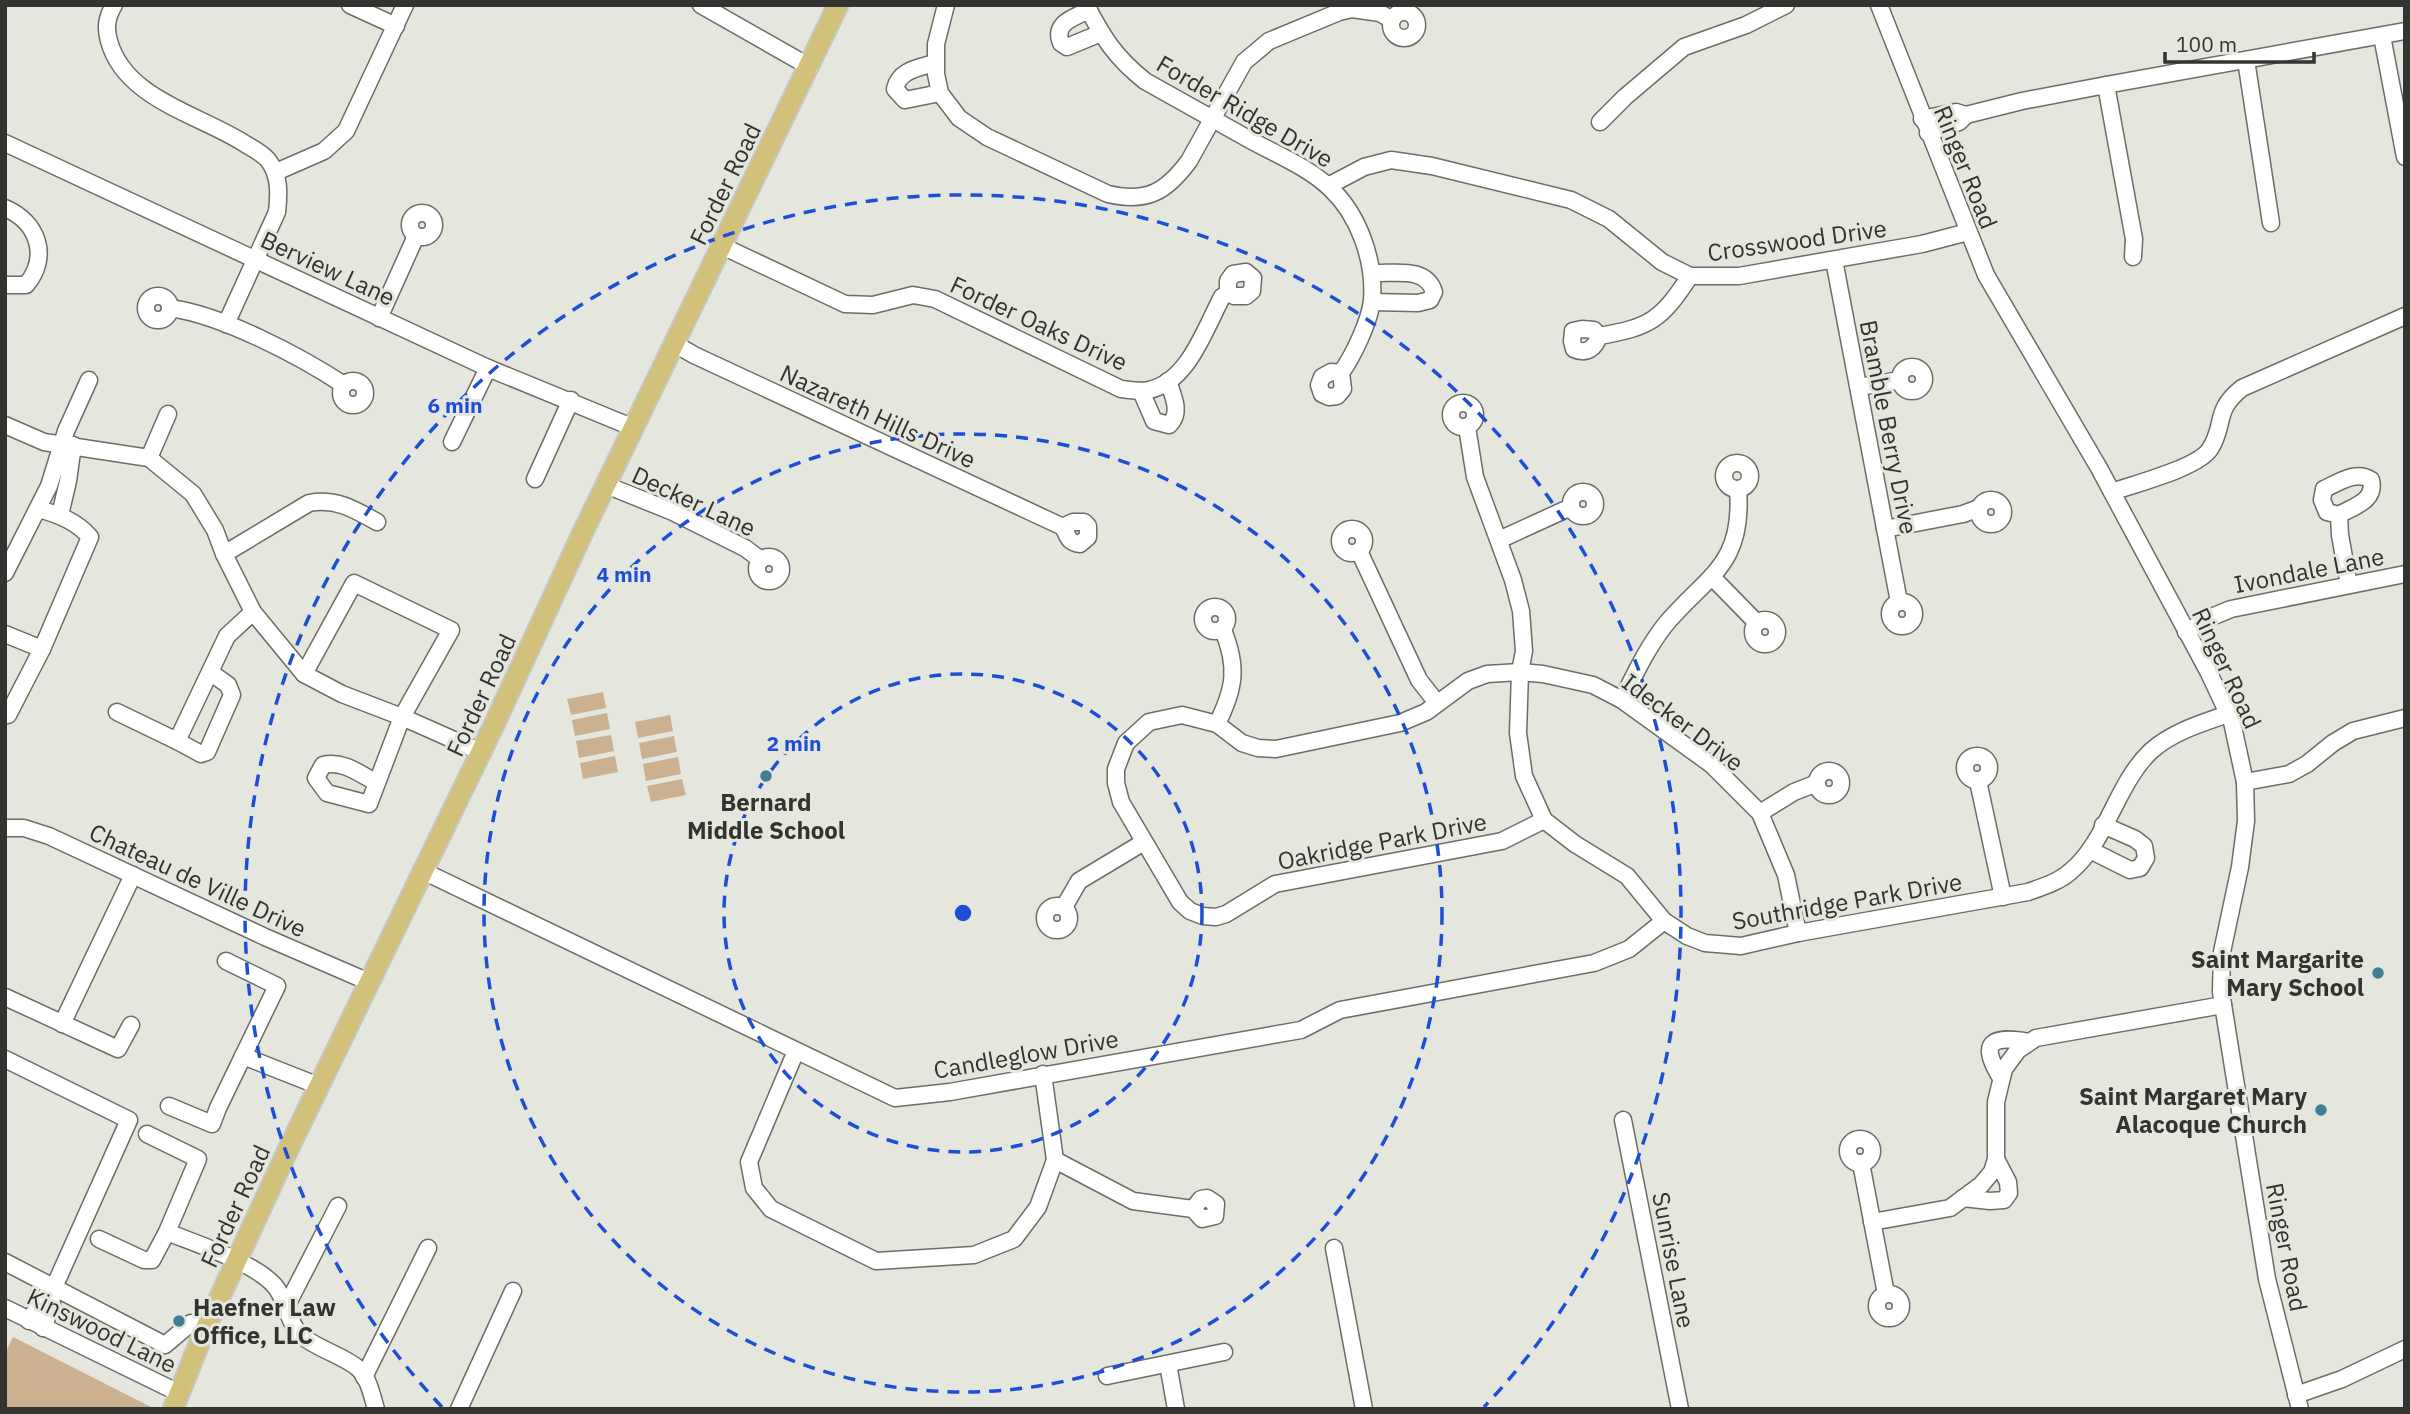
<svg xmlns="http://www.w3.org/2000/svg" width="2410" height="1414" viewBox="0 0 2410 1414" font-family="'IBM Plex Sans',sans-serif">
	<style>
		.green { fill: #cbb18f }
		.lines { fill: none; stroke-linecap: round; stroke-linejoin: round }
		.minor-casing { stroke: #6c6d65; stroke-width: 19 }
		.major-casing { stroke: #c6c6c5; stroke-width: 23 }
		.minor { stroke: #fff; stroke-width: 16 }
		.major { stroke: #d2c17a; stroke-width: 19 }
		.ring { fill: none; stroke: #1d4ed8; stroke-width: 3.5; stroke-dasharray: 12 9 }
		.poi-dot { fill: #3f7e93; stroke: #e5e7de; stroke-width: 2.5 }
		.labels { text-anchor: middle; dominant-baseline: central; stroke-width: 6; stroke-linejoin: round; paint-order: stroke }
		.street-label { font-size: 24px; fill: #333330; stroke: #e5e7de }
		.poi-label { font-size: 24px; font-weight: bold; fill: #333330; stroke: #e5e7de; text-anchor: end }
		.centre { fill: #1d4ed8; stroke: #e5e7de; stroke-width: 3.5 }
		.ring-label { font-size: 21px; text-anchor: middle; font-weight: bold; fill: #1d4ed8; stroke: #e5e7de; stroke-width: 6; stroke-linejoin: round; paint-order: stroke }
	</style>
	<rect width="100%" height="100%" fill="#e5e7de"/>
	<g class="green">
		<polygon points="603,692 606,708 571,715 567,699"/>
		<polygon points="607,713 610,729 575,736 572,720"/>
		<polygon points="670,715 673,731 638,738 635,722"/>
		<polygon points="611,735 614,751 579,758 576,741"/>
		<polygon points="674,736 677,752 642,759 639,743"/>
		<polygon points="615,756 618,772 583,779 580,763"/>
		<polygon points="678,757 681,774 646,781 643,764"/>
		<polygon points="682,779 686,795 651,802 647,786"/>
		<polygon points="13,1337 153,1408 153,1409 5,1409 5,1353"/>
	</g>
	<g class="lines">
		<defs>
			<g id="minor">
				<path d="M114 5C107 17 105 27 109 41 125 100 202 115 247 145 254 149 263 154 268 160 280 175 279 194 277 212L226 324"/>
				<polyline points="350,5 396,26"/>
				<polyline points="701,5 810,67"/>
				<path d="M946 5 936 44V74L940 93 959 118 987 137 1108 194C1147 203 1166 192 1189 161L1244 62 1269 41 1339 12 1352 9 1380 13 1392 20"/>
				<path d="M1086 5C1104 39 1115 57 1145 81 1181 101 1216 121 1252 141 1278 155 1309 168 1330 188 1359 215 1375 261 1372 300 1370 321 1353 356 1341 373L1343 389 1337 396 1329 397 1322 394 1319 385 1322 377 1331 372 1341 373"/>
				<polyline points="1879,5 1986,275 2099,468 2209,673 2232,722 2245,782 2246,821 2240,867 2222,952 2221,992 2267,1279 2300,1409"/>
				<path d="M1089 10C1073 18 1053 23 1061 43L1067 47 1101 33"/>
				<circle cx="1404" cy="25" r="13"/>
				<polyline points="2382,36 2405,157"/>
				<polyline points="2246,60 2271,223"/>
				<path d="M935 63C918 68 899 70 895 89L905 100 940 93"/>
				<polyline points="2106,85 2134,239 2133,257"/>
				<polyline points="1922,119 1956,112 1966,115 2022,101 2106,85 2405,31"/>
				<polyline points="1600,122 1625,97 1684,47 1746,25 1786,5"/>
				<polyline points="1928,133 1959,122 1966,115"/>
				<polyline points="5,143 488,368 634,428"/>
				<polyline points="276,172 324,151 346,131 405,5"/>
				<polyline points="1328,186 1364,167 1391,160 1432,166 1571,200 1609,219 1662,262 1690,276 1739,276 1922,244 1968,232"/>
				<path d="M5 208C38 222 50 257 26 285H5"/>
				<circle cx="422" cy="225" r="12"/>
				<path d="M722 246 845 304 873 305 913 295 935 299 1121 389C1131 390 1140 392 1149 390 1188 382 1205 329 1222 297L1228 293 1234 296H1246L1252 291 1253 278 1246 272 1233 274 1228 281V293"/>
				<polyline points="1834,260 1899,602"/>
				<path d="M1372 273C1395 274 1426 266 1434 292L1430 300 1418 303 1372 302"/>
				<circle cx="158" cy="308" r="12"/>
				<path d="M170 308C222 315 300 356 344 385"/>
				<polyline points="379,318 416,236"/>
				<path d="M1599 336C1595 348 1587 355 1574 349L1572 341 1573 331 1582 329 1594 330 1599 336C1651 327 1661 320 1690 276"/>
				<path d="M675 344 694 355 1063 527C1068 536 1068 543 1080 544L1088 537V526L1084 522H1073L1063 527"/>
				<circle cx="1912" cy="379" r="12"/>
				<circle cx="353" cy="393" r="12"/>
				<polyline points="1859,387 1900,380"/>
				<path d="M1141 391 1154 421 1169 425C1182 413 1173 396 1168 381"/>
				<circle cx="1463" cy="415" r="12"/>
				<polyline points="5,425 44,442 149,458 193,494 215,530 224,554 253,612 304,674 342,694 402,717 481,752"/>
				<path d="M1467 427 1475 477 1513 580 1521 611 1524 651 1520 672 1518 733 1524 776 1544 820 1575 844 1627 876 1664 921 1687 936 1705 943 1741 946 1798 933 2028 892C2042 887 2059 882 2071 871 2107 841 2116 784 2151 751 2172 732 2202 723 2228 714"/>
				<polyline points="452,442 488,368"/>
				<polyline points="149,458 168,414"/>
				<circle cx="1737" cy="476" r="13"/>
				<polyline points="535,479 571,400"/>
				<polyline points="606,485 673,512 745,548 761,560"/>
				<circle cx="1583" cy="504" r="12"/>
				<path d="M2112 492C2134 484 2198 468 2210 449 2226 424 2213 411 2242 388L2405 316"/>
				<circle cx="1991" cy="512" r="12"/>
				<polyline points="60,515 68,481 73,445"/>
				<path d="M2339 515C2354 506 2376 501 2371 480 2356 470 2340 482 2324 489L2322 500 2327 512 2339 515 2340 535 2349 585"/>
				<circle cx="1352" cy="541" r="12"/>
				<polyline points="1885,529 1963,514 1979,508"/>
				<polyline points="1499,540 1571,507"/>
				<polyline points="1359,551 1419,680 1437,703"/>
				<path d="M224 554 309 503C336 498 354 509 377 522"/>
				<circle cx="769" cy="569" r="12"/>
				<polyline points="5,573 49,486 66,431 89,380"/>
				<polyline points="1713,578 1757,623"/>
				<circle cx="1902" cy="614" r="12"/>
				<circle cx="1215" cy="619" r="12"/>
				<circle cx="1765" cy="632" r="12"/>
				<polyline points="2186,632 2209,618 2231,609 2405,574"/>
				<polyline points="5,634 42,649"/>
				<path d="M304 674 354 583 451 630 402 717 369 804 327 793 316 778 323 765C343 760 360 774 377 783"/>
				<path d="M1622 700C1635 674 1647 648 1665 625 1707 575 1744 566 1738 489"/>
				<polyline points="117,712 177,741 227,636 253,612"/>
				<path d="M8 715 42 649 90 537C76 521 59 515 39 509"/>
				<path d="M1217 724C1235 688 1238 667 1223 630"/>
				<polyline points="177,741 201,754 207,752 232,695 228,685 210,672"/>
				<circle cx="1977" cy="768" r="12"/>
				<circle cx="1829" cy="783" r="12"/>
				<polyline points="1978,781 2003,897"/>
				<polyline points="2245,782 2289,774 2307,764 2333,743 2353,731 2405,718"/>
				<polyline points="1760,813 1794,792 1817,783"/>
				<polyline points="1544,820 1502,841 1275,884 1226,914 1216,917 1203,916 1190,911 1180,902 1121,802 1116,783 1116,769 1126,743 1149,722 1182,715 1217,724 1242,743 1258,748 1276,749 1400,723 1426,712 1468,681 1487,674 1520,672 1543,674 1593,685 1622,700 1712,765 1760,813 1786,875 1798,933"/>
				<polyline points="5,828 24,828 49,836 265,937 369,982"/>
				<polyline points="2090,850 2130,870 2140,868 2146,858 2144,846 2135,839 2103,825"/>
				<polyline points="423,871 895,1098 950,1092 1301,1030 1340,1010 1594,963 1629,949 1664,921"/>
				<circle cx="1057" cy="918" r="12"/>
				<polyline points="1064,907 1079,881 1144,842"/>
				<polyline points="5,997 118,1049 131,1025"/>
				<polyline points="62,1024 133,875"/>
				<polyline points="796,1051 749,1162 754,1188 771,1209 876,1261 974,1255 1014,1239 1038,1207 1055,1160 1043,1074"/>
				<polyline points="243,1056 319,1086"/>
				<polyline points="5,1059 129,1120 51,1294 52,1304 43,1328"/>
				<path d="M2001 1078C1978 1042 1992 1035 2029 1042"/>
				<polyline points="169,1106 212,1124 218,1108 277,986 226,961"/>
				<polyline points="1623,1120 1680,1409"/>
				<circle cx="1860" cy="1151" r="12"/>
				<polyline points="1055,1160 1133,1201 1193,1209 1202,1219 1215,1216 1216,1204 1207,1198 1201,1199 1193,1209"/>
				<polyline points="1861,1163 1886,1294"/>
				<polyline points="1963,1198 1990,1201 2004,1200 2009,1193 2008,1182 1996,1159"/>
				<polyline points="1872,1222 1950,1208 1981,1185 1992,1172 1996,1159 1996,1102 2004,1069 2018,1050 2036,1038 2223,1005"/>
				<path d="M167 1232C197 1244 253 1262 274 1285 287 1299 287 1323 302 1336 319 1350 343 1355 359 1369 369 1379 372 1396 376 1409"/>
				<polyline points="99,1239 144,1260 152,1260 167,1232 198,1159 147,1134"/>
				<polyline points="1334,1248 1364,1409"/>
				<polyline points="5,1262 165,1345 191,1323 205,1329"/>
				<circle cx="1889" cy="1306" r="12"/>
				<polyline points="286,1307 338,1206"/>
				<polyline points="5,1308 179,1393"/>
				<polyline points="29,1321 44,1297 51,1294"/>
				<polyline points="1168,1364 1176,1409"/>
				<polyline points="1107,1376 1224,1352"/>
				<polyline points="364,1377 428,1248"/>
				<polyline points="2296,1395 2342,1379 2405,1349"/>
				<polyline points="459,1409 513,1291"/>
			</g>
			<polyline id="major" points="173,1409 205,1329 285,1156 494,725 582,534 838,5"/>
		</defs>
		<use href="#minor" class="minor-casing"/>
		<use href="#major" class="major-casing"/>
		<use href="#minor" class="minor"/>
		<use href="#major" class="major"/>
	</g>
	<g class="ring">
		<circle cx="963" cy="913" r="239"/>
		<circle cx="963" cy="913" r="479"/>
		<path d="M442 1407A718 718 0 1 1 1484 1407"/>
	</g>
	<g class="poi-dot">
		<circle cx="766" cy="776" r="7"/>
		<circle cx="2378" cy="973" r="7"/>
		<circle cx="2321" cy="1110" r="7"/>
		<circle cx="179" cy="1321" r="7"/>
	</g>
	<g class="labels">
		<g class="street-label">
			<text transform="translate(1245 111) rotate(30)">Forder Ridge Drive</text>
			<text transform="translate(1966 167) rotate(68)">Ringer Road</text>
			<text transform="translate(725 184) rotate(-64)">Forder Road</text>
			<text transform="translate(1797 240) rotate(-8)">Crosswood Drive</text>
			<text transform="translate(328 268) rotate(25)">Berview Lane</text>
			<text transform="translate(1039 323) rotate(25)">Forder Oaks Drive</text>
			<text transform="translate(878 416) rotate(25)">Nazareth Hills Drive</text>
			<text transform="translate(1889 427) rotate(79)">Bramble Berry Drive</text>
			<text transform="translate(694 501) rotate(25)">Decker Lane</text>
			<text transform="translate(2309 570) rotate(-11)">Ivondale Lane</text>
			<text transform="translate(2227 668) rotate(65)">Ringer Road</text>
			<text transform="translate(481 695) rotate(-65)">Forder Road</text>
			<text transform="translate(1683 722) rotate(37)">Idecker Drive</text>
			<text transform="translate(1382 841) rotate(-11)">Oakridge Park Drive</text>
			<text transform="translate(198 880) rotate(25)">Chateau de Ville Drive</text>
			<text transform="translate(1847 901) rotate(-10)">Southridge Park Drive</text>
			<text transform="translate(1026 1054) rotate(-10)">Candleglow Drive</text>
			<text transform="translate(235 1206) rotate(-65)">Forder Road</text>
			<text transform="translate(2287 1247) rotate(79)">Ringer Road</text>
			<text transform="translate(1674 1260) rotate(79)">Sunrise Lane</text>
			<text transform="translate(102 1330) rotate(26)">Kinswood Lane</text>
		</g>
		<g class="poi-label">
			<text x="766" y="802" text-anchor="middle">Bernard<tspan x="766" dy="28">Middle School</tspan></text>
			<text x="2364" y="959">Saint Margarite<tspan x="2364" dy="28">Mary School</tspan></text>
			<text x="2307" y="1096">Saint Margaret Mary<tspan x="2307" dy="28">Alacoque Church</tspan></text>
			<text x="193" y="1307" text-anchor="start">Haefner Law<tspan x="193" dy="28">Office, LLC</tspan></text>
		</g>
	</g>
	<circle cx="963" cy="913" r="10" class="centre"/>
	<g class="ring-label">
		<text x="455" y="413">6 min</text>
		<text x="624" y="582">4 min</text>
		<text x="794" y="751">2 min</text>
	</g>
	<rect width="2410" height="1414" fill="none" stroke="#333330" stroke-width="14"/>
	<path d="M2165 52v10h149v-10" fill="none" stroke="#333330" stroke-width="3.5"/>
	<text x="2176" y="52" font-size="21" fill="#333330" stroke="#e5e7de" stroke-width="5" paint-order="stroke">100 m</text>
</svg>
